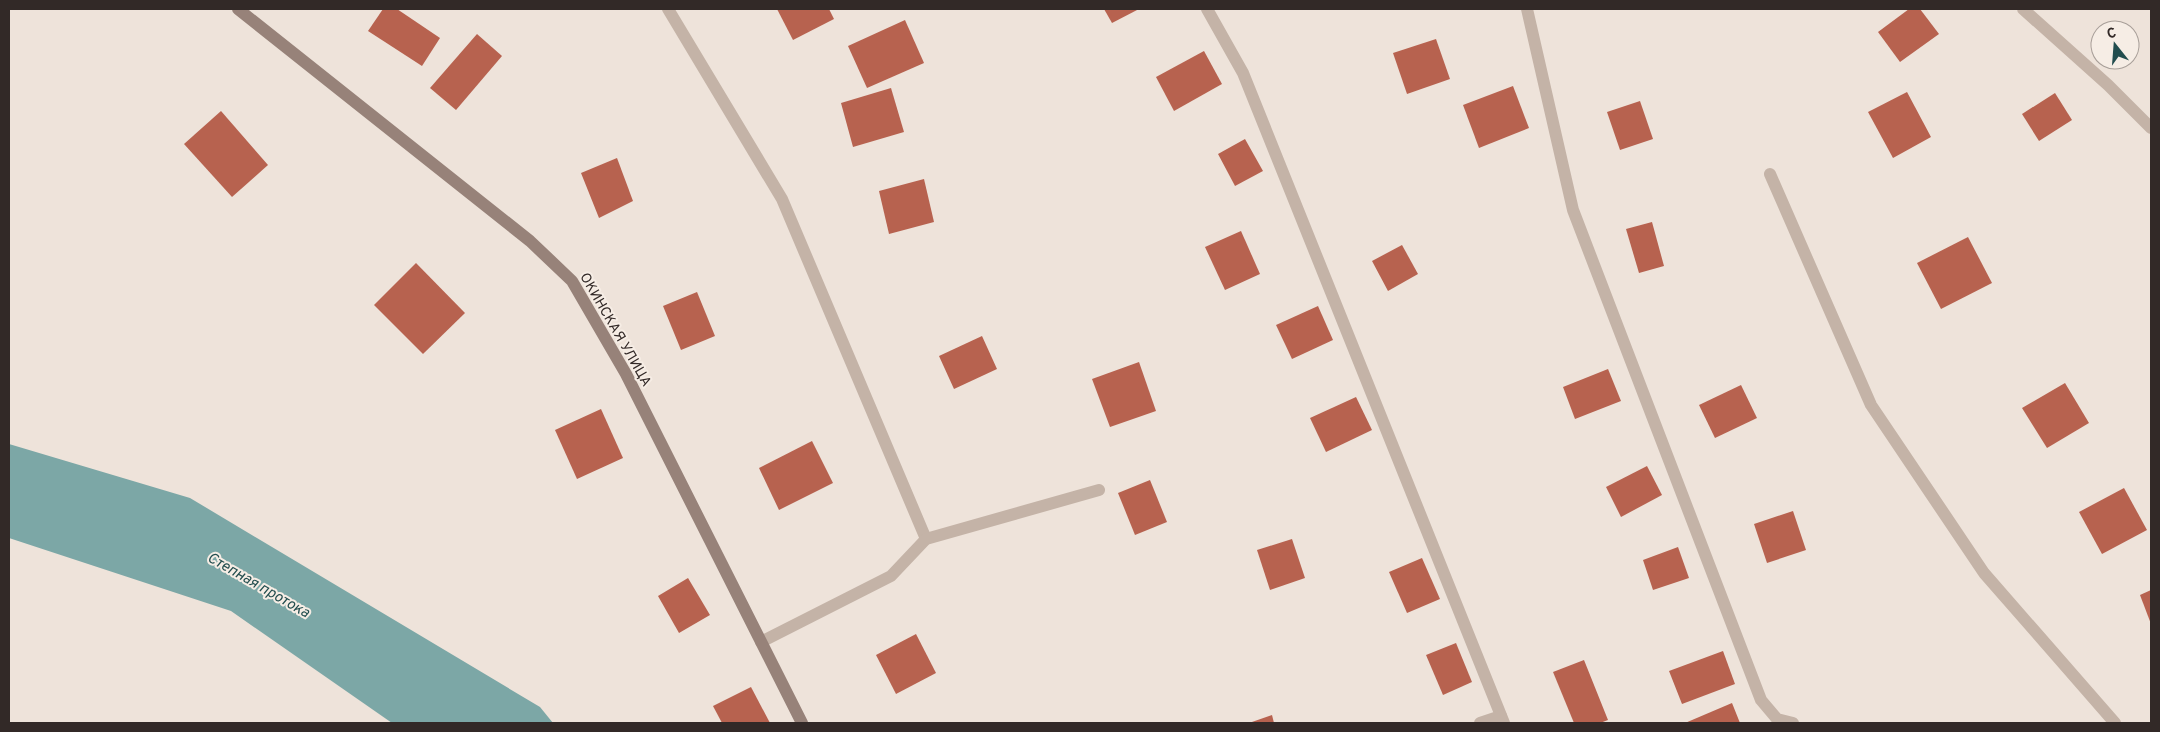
<svg xmlns="http://www.w3.org/2000/svg" width="2160" height="732" viewBox="0 0 2160 732" font-family="Overpass,sans-serif">
	<style>
		.water { fill: #7ca7a6 }
		.building { fill: #b7624f }
		.lines { fill: none; stroke-linecap: round; stroke-linejoin: round }
		.street { stroke: #c4b3a7; stroke-width: 12 }
		.secondary { stroke: #978279; stroke-width: 12 }
		.labels { text-anchor: middle; dominant-baseline: central; stroke-width: 4; stroke-linejoin: round; paint-order: stroke }
		.street-label { font-size: 14px; fill: #322927; stroke: #f6ede5 }
		.water-label { font-size: 15px; font-style: italic; fill: #224d4e; stroke: #f6ede5 }
	</style>
	<rect width="100%" height="100%" fill="#eee3da"/>
	<polygon class="water" points="9,444 190,498 540,707 553,723 392,723 231,611 9,538"/>
	<g class="building">
		<polygon points="383,9 397,9 440,38 422,66 368,31"/>
		<polygon points="777,9 829,9 834,19 793,40"/>
		<polygon points="1104,9 1139,9 1112,23"/>
		<polygon points="1909,9 1920,9 1939,34 1900,62 1878,32"/>
		<polygon points="905,20 924,63 867,88 848,46"/>
		<polygon points="477,34 502,56 456,110 430,88"/>
		<polygon points="1436,39 1450,79 1407,94 1393,53"/>
		<polygon points="1204,51 1222,84 1174,111 1156,77"/>
		<polygon points="1513,86 1529,128 1479,148 1463,105"/>
		<polygon points="891,88 904,132 853,147 841,103"/>
		<polygon points="1907,92 1931,137 1893,158 1868,112"/>
		<polygon points="2055,93 2072,120 2039,141 2022,114"/>
		<polygon points="1640,101 1653,139 1620,150 1607,112"/>
		<polygon points="221,111 268,165 232,197 184,144"/>
		<polygon points="1245,139 1263,171 1235,186 1218,154"/>
		<polygon points="617,158 633,201 599,218 581,173"/>
		<polygon points="924,179 934,222 889,234 879,191"/>
		<polygon points="1652,222 1664,266 1639,273 1626,229"/>
		<polygon points="1241,231 1260,274 1225,290 1205,247"/>
		<polygon points="1968,237 1992,283 1941,309 1917,263"/>
		<polygon points="1402,245 1418,274 1388,291 1372,261"/>
		<polygon points="416,263 465,313 423,354 374,305"/>
		<polygon points="697,292 715,336 681,350 663,306"/>
		<polygon points="1318,306 1333,340 1292,359 1276,325"/>
		<polygon points="982,336 997,369 954,389 939,356"/>
		<polygon points="1139,362 1156,411 1110,427 1092,379"/>
		<polygon points="1608,369 1621,401 1575,419 1563,387"/>
		<polygon points="2065,383 2089,423 2047,448 2022,408"/>
		<polygon points="1741,385 1757,418 1715,438 1699,405"/>
		<polygon points="1356,397 1372,430 1326,452 1310,418"/>
		<polygon points="601,409 623,458 577,479 555,430"/>
		<polygon points="812,441 833,483 779,510 759,468"/>
		<polygon points="1647,466 1662,495 1621,517 1606,487"/>
		<polygon points="1150,480 1167,522 1135,535 1118,493"/>
		<polygon points="2124,488 2147,530 2102,554 2079,512"/>
		<polygon points="1793,511 1806,550 1767,563 1754,524"/>
		<polygon points="1292,539 1305,578 1270,590 1257,550"/>
		<polygon points="1678,547 1689,578 1653,590 1643,560"/>
		<polygon points="1422,558 1440,599 1407,613 1389,572"/>
		<polygon points="688,578 710,615 679,633 658,596"/>
		<polygon points="2151,590 2151,624 2140,595"/>
		<polygon points="916,634 936,673 896,694 876,655"/>
		<polygon points="1456,643 1472,682 1443,695 1426,655"/>
		<polygon points="1723,651 1735,684 1682,704 1669,671"/>
		<polygon points="1584,660 1608,720 1600,723 1574,723 1553,672"/>
		<polygon points="751,687 770,723 722,723 713,706"/>
		<polygon points="1732,703 1740,723 1685,723"/>
		<polygon points="1272,715 1274,723 1249,723"/>
	</g>
	<g class="lines">
		<g class="street">
			<polyline points="668,9 782,199 926,539"/>
			<polyline points="1207,9 1243,73 1504,723"/>
			<polyline points="1527,9 1573,210 1761,700 1777,719 1793,723"/>
			<polyline points="2023,9 2108,85 2151,128"/>
			<polyline points="1770,174 1871,405 1984,573 2115,723"/>
			<polyline points="761,642 891,576 926,539 1099,490"/>
			<polyline points="1480,723 1501,716"/>
		</g>
		<polyline class="secondary" points="238,9 530,241 572,281 626,374 802,723"/>
	</g>
	<g class="labels">
		<g class="street-label">
			<text transform="translate(615 330) rotate(60)">ОКИНСКАЯ УЛИЦА</text>
		</g>
		<g class="water-label">
			<text transform="translate(258 586) rotate(30)">Степная протока</text>
		</g>
	</g>
	<rect width="2160" height="732" fill="none" stroke="#322927" stroke-width="20"/>
	<g transform="translate(2115 45) rotate(343)"><circle r="24" fill="#f6ede5" stroke="#a89f99"/>
	<path d="M0-4L9 19L0 12L-9 19Z" fill="#224d4e"/>
	<text y="-8" font-size="14" font-weight="bold" text-anchor="middle" fill="#322927">С</text>
	</g>
</svg>
